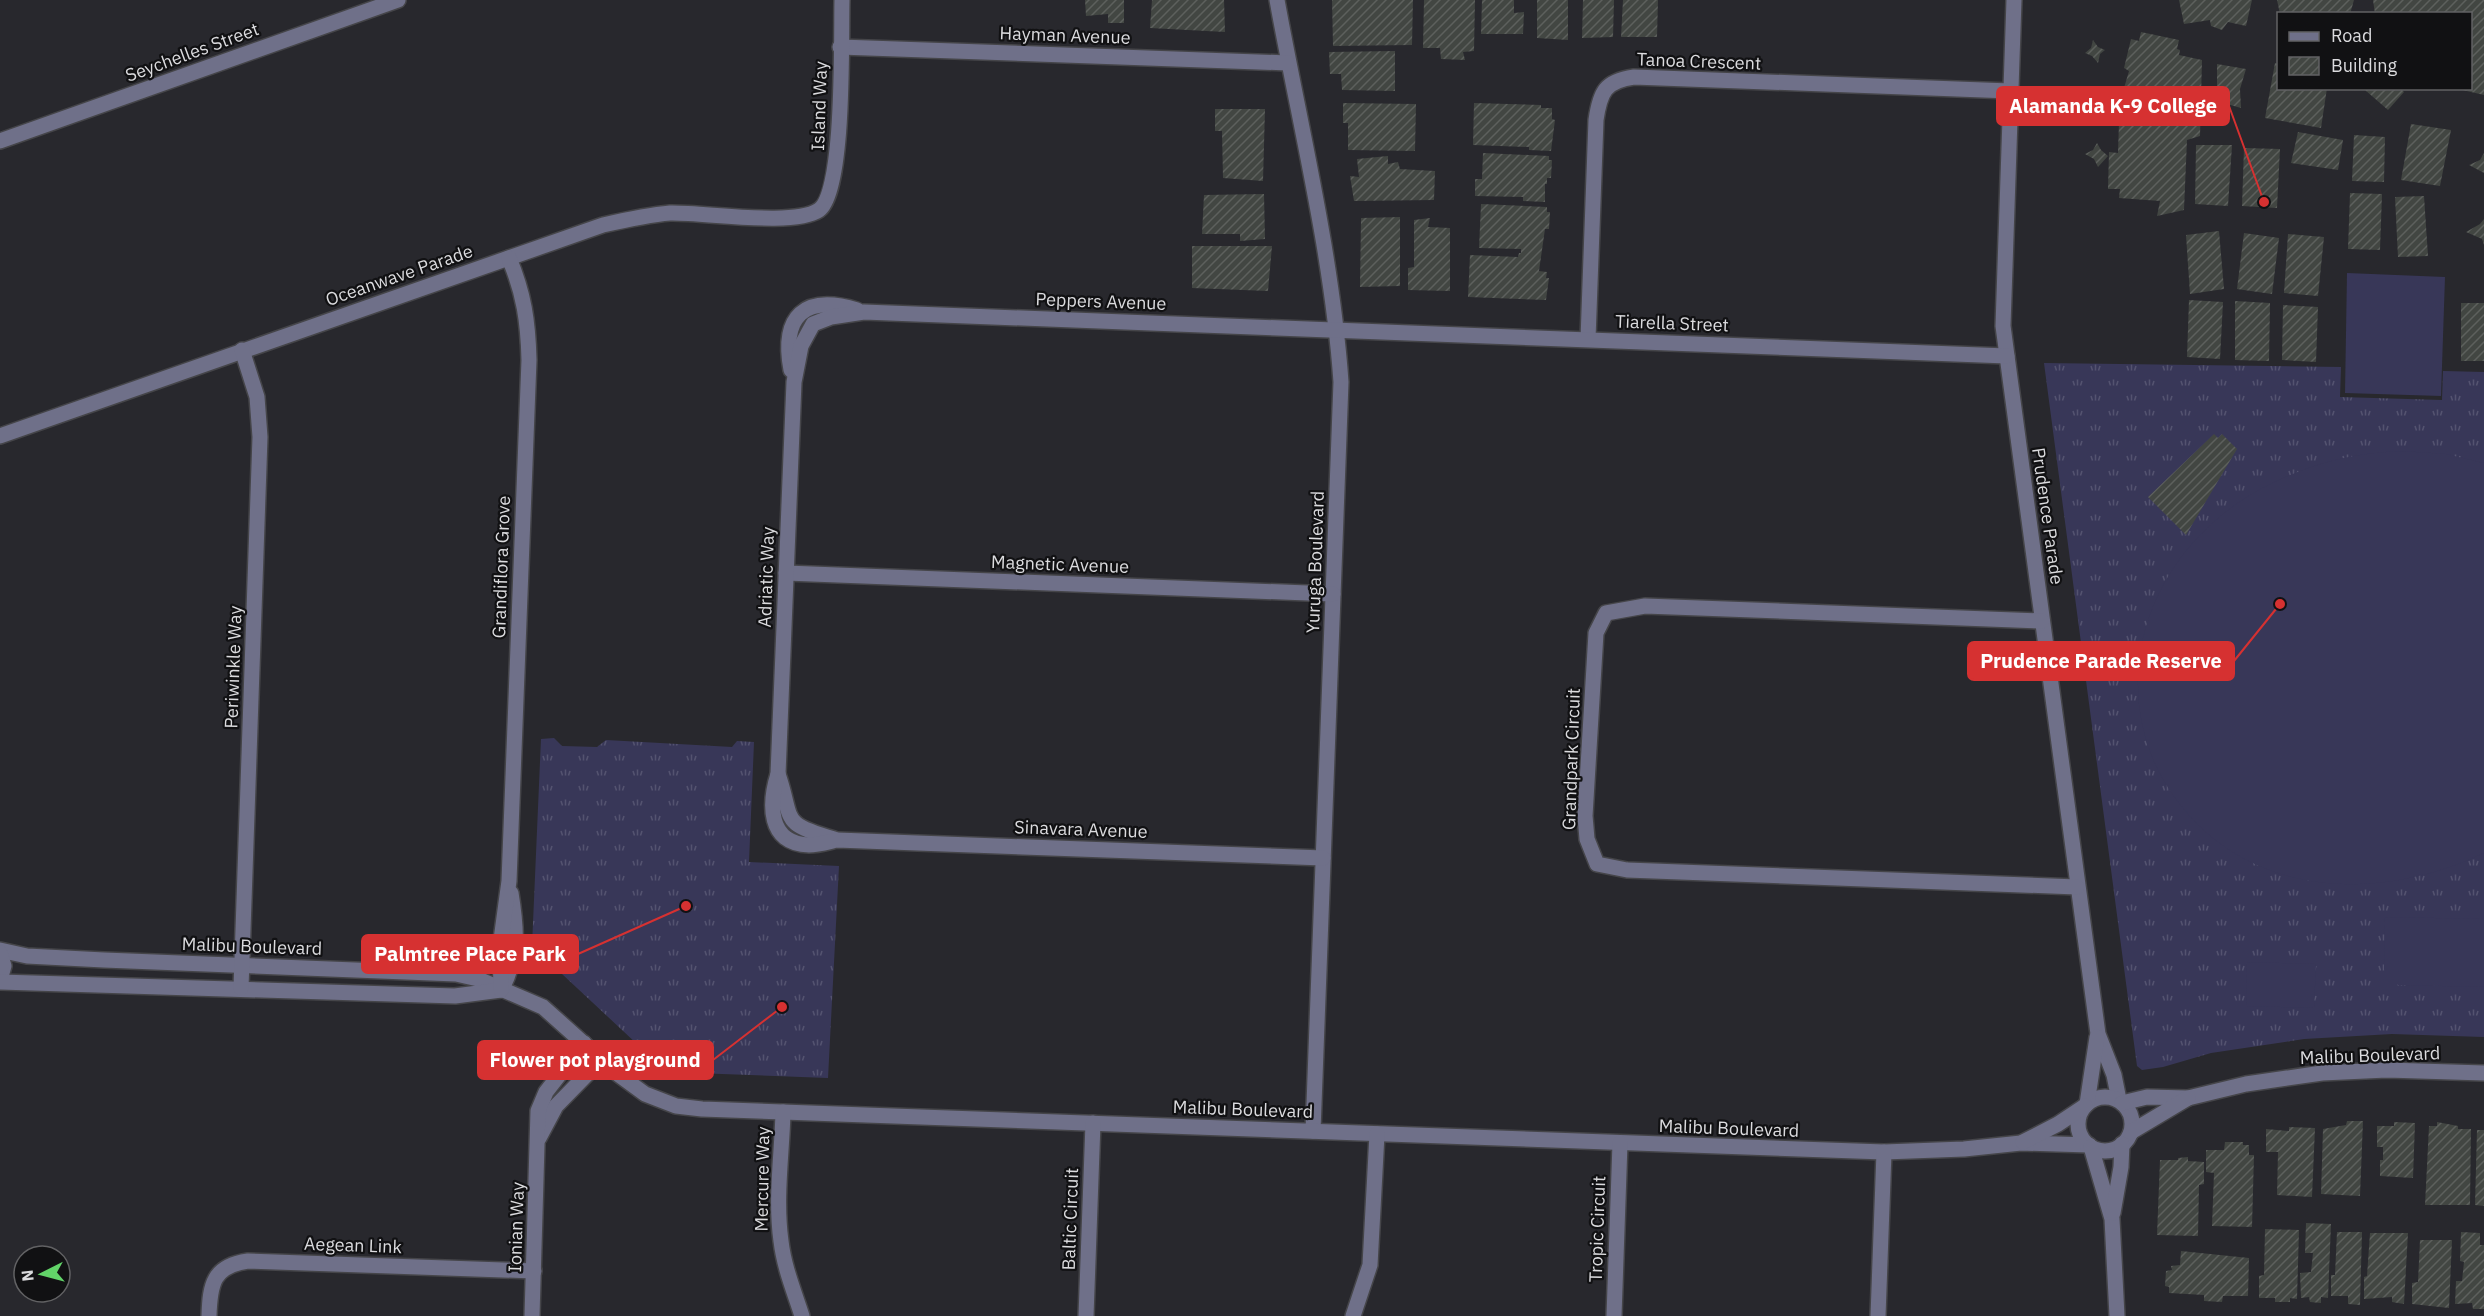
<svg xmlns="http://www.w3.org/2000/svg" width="2484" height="1316" viewBox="0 0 2484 1316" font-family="'IBM Plex Sans',sans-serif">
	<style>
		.grass { fill: url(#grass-tufts) }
		.garden { fill: #383758 }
		.building { fill: url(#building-hatch) }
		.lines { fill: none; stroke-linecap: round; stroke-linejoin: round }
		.minor-casing { stroke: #454549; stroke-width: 18 }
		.minor { stroke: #6f7089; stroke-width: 15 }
		.labels { text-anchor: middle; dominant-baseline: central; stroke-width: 4.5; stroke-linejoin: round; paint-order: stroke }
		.street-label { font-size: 18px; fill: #dbdbde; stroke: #111113 }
		.leader { fill: none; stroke: #d63131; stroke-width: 2 }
		.callout-dot { fill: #d63131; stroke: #111113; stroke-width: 2 }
		.callout { fill: #d63131; stroke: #d63131; stroke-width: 2 }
		.callout-label { font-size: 20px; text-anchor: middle; font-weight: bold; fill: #fff }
	</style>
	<defs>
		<pattern id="grass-tufts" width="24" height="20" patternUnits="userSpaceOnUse" patternTransform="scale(1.5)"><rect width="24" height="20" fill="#383758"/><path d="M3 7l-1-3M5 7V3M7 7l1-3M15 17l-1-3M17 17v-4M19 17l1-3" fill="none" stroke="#545370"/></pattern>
		<pattern id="building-hatch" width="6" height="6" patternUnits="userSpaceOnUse" patternTransform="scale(1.5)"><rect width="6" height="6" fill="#424642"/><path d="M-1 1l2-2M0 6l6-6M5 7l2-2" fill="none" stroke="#5d605d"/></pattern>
	</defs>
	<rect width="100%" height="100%" fill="#28282d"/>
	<g class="grass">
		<polygon points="2044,363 2341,367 2340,397 2442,400 2443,371 2484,372 2484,1037 2392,1034 2304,1039 2211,1053 2163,1067 2142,1070 2137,1066"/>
		<polygon points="554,738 562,746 597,747 606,740 732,747 737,741 754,742 749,862 839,866 828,1078 667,1072 532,946 541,739"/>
	</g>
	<g class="garden">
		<polygon points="2347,273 2445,277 2441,396 2345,393"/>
		<path d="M2401 451 2446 454 2484 463V853C2378 903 2246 899 2173 795 2143 753 2132 700 2141 649 2152 585 2193 531 2247 497 2295 468 2345 453 2401 451Z"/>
		<polygon points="2385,917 2484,919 2484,987 2398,985 2384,970"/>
		<polygon points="2247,962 2316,964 2314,1008 2246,1006"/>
	</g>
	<g class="building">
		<polygon points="1085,0 1124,0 1124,23 1108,23 1108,14 1086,16"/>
		<polygon points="1152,0 1224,0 1225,32 1150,28"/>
		<polygon points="1332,0 1413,0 1412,45 1333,46"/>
		<polygon points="1424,0 1475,0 1474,51 1463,52 1465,60 1441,59 1440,48 1423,48"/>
		<polygon points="1482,0 1514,0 1514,13 1524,12 1523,34 1481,34"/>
		<polygon points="1537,0 1568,0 1568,40 1537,38"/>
		<polygon points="1583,0 1614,0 1613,37 1582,38"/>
		<polygon points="1623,0 1658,0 1657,37 1621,37"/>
		<polygon points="2179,0 2252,0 2246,26 2228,22 2222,30 2211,26 2210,20 2184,24"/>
		<polygon points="2277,0 2354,0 2350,14 2280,14"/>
		<polygon points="2373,0 2484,0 2484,95 2458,89 2470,88 2470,14 2375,14"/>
		<polygon points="2141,32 2179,40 2177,49 2180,50 2179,55 2202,60 2200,136 2187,140 2184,210 2157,216 2160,201 2119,198 2120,189 2108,189 2109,152 2118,153 2119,122 2112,120 2118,87 2124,88 2129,71 2124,68 2131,39 2139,41"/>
		<polygon points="2093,40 2098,47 2105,50 2100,54 2098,63 2092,56 2085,53 2091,48"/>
		<polygon points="1395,51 1395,91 1342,90 1341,74 1330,74 1329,52"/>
		<polygon points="2275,63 2278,64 2278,88 2327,88 2321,128 2265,118"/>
		<polygon points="2217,64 2246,69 2240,89 2241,108 2227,104 2210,105 2217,86"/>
		<polygon points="2367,88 2400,88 2404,92 2388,110 2365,90"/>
		<polygon points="1343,103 1416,104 1415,151 1348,150 1348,123 1343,123"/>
		<polygon points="1474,103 1541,105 1541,108 1552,108 1552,119 1555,120 1551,151 1529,150 1529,147 1473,145"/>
		<polygon points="1215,109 1265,109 1263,181 1223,178 1222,131 1215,131"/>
		<polygon points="2411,124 2451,130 2440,186 2401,180"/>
		<polygon points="2298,132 2343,140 2338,170 2291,163"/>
		<polygon points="2354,135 2385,137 2384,182 2352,181"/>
		<polygon points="2097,143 2101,150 2108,156 2098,167 2094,159 2085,154 2093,150"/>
		<polygon points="2196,145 2232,145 2228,206 2195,204"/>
		<polygon points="2244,148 2280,149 2277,208 2242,206"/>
		<polygon points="1483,153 1549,156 1549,160 1552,160 1551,178 1547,178 1547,184 1545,184 1545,202 1523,201 1523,197 1475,196 1475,179 1482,179"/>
		<polygon points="2484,153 2484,173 2469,165 2480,160"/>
		<polygon points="1388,156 1388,164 1398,162 1400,169 1435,171 1434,200 1354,201 1350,176 1359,177 1357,159"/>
		<polygon points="2350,193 2382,194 2380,250 2348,249"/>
		<polygon points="1264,194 1265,239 1240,241 1240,234 1202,234 1204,195"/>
		<polygon points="2424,196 2428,256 2398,257 2395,197"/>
		<polygon points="1481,204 1547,207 1547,212 1550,212 1549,229 1545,229 1539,271 1547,272 1546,278 1549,278 1546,300 1468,297 1470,255 1518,257 1519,253 1521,253 1521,249 1479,248"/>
		<polygon points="1400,217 1400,286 1360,287 1361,218"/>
		<polygon points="1430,218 1428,227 1450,228 1450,291 1408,290 1408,268 1414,267 1414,220"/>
		<polygon points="2484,219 2484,245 2482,239 2466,232 2480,224"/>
		<polygon points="2219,231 2224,289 2190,294 2186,235"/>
		<polygon points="2244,233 2279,238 2272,294 2237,289"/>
		<polygon points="2288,234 2324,237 2318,296 2284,293"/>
		<polygon points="1192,246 1272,246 1268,291 1192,288"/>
		<polygon points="2189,300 2223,302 2220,359 2187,357"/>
		<polygon points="2235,301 2270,303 2269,361 2235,360"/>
		<rect x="2461" y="303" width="23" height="58"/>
		<polygon points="2283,305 2318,307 2316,362 2282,360"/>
		<polygon points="2214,434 2218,438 2222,434 2237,449 2186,535 2148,497"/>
		<polygon points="2347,1121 2363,1121 2360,1196 2321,1194 2323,1129 2346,1125"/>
		<polygon points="2394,1122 2415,1123 2413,1178 2380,1176 2380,1160 2383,1160 2383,1147 2377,1147 2377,1126 2394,1126"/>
		<polygon points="2437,1122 2458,1126 2458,1129 2471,1129 2470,1205 2425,1205 2429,1126 2437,1126"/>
		<polygon points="2289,1127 2315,1128 2312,1197 2277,1195 2278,1152 2266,1152 2266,1129 2289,1131"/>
		<polygon points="2477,1130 2484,1130 2484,1206 2475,1205"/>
		<polygon points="2225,1142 2243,1142 2243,1145 2249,1145 2249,1155 2254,1155 2252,1227 2212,1226 2214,1173 2206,1172 2206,1150 2224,1150"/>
		<polygon points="2188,1157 2188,1161 2204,1162 2204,1184 2199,1185 2198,1236 2157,1235 2160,1160 2178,1160 2178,1158"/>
		<polygon points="2306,1223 2331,1224 2328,1298 2321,1297 2321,1303 2310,1302 2309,1297 2301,1298 2300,1273 2311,1272 2313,1253 2305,1253"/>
		<polygon points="2265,1229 2299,1230 2297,1299 2290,1298 2290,1302 2275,1302 2275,1298 2259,1298 2259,1276 2264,1275"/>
		<polygon points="2337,1232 2362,1232 2360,1305 2348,1304 2348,1296 2331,1296 2331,1275 2335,1275"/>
		<polygon points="2461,1232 2480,1233 2480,1245 2484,1245 2484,1309 2473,1309 2472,1303 2455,1304 2456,1281 2462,1281 2464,1262 2460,1261"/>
		<polygon points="2370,1233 2408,1233 2404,1304 2392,1302 2392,1297 2364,1299 2364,1277 2367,1276"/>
		<polygon points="2420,1240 2452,1240 2449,1308 2412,1304 2412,1283 2418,1282"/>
		<polygon points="2181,1251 2249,1258 2248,1296 2223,1296 2222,1302 2204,1301 2204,1295 2169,1293 2169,1287 2165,1286 2166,1271 2172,1270 2171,1266 2180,1265"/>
	</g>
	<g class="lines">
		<defs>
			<g id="minor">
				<path d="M1277 0C1300 126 1332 254 1341 382L1313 1131"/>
				<polyline points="2014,0 2003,326 2098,1034 2114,1075 2119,1100"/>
				<polyline points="840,47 1288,63"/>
				<polyline points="0,141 398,0"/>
				<path d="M1588 339 1596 120C1600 92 1605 81 1634 77L2010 91"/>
				<path d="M791 370C781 316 804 294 857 310"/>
				<path d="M0 436 603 225C625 220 647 215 670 213 704 212 794 227 819 210 845 192 841 36 842 0"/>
				<polyline points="786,573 1333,594"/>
				<polyline points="2042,621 1645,606 1606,613 1596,633 1585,816 1587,839 1597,864 1627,870 2077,887"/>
				<path d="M778 774C794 821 779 823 834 839"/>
				<path d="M1323 858 837 840C828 842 818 845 809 845 767 844 769 803 778 774L794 382 801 346 813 324 831 317 864 312 2007 356"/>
				<polyline points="0,950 27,956 104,960 456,974 478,979 543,1007 619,1075 645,1094 676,1106 702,1109 1884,1152 1964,1149 2021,1143 2089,1145"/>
				<polyline points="0,953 4,966 0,980"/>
				<polyline points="0,982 455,996 501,990"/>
				<polyline points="241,988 260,437 257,397 242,350"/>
				<path d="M502 989C519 954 517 930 511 893"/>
				<path d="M501 990 500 947 509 881 529 360C528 321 524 294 509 258"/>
				<circle cx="2105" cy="1124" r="27"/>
				<polyline points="2122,1103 2147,1097 2188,1098 2246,1084 2322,1073 2387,1070 2484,1073"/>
				<polyline points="2087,1104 2097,1037"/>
				<path d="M783 1112C782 1154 775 1198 781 1241 784 1267 794 1291 802 1316"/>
				<polyline points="2131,1132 2188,1098"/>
				<polyline points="539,1138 556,1106 602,1059"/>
				<polyline points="2023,1142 2058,1124 2085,1106"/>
				<polyline points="2091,1147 2112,1219 2117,1316"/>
				<polyline points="2113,1213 2121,1167 2122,1144"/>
				<path d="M209 1316C210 1284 213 1266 248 1261L534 1271"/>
				<polyline points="532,1316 538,1111 546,1092 584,1043"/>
				<polyline points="1086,1316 1093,1123"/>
				<polyline points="1353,1316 1370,1265 1377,1134"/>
				<polyline points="1614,1316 1620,1143"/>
				<polyline points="1878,1316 1884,1152"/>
			</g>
		</defs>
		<use href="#minor" class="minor-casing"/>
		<use href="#minor" class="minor"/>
	</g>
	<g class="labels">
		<g class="street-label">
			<text transform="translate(1065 35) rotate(2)">Hayman Avenue</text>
			<text transform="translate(192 52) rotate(-20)">Seychelles Street</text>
			<text transform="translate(1699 61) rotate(2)">Tanoa Crescent</text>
			<text transform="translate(819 106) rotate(-88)">Island Way</text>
			<text transform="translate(399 275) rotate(-19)">Oceanwave Parade</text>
			<text transform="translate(1101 301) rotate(2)">Peppers Avenue</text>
			<text transform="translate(1672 323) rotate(2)">Tiarella Street</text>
			<text transform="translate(2048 516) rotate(82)">Prudence Parade</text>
			<text transform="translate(1315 562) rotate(-88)">Yuruga Boulevard</text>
			<text transform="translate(1060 564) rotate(2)">Magnetic Avenue</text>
			<text transform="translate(501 567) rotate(-88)">Grandiflora Grove</text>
			<text transform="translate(766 577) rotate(-88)">Adriatic Way</text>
			<text transform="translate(233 667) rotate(-88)">Periwinkle Way</text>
			<text transform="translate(1571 759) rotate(-88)">Grandpark Circuit</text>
			<text transform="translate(1081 829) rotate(2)">Sinavara Avenue</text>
			<text transform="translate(252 946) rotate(2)">Malibu Boulevard</text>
			<text transform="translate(2370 1055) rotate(-2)">Malibu Boulevard</text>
			<text transform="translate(1243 1109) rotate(2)">Malibu Boulevard</text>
			<text transform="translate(1729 1128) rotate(2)">Malibu Boulevard</text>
			<text transform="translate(762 1179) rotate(-89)">Mercure Way</text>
			<text transform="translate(1070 1219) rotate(-88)">Baltic Circuit</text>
			<text transform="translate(516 1227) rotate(-88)">Ionian Way</text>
			<text transform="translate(1597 1229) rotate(-88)">Tropic Circuit</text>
			<text transform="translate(353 1245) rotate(2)">Aegean Link</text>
		</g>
	</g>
	<path class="leader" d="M2264 202L2229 106M2280 604L2234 661M686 906L578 954M782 1007L713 1060"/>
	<g class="callout-dot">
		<circle cx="2264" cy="202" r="6"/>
		<circle cx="2280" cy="604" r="6"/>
		<circle cx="686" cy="906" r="6"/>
		<circle cx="782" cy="1007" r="6"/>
	</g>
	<g class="callout">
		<rect x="1997" y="87" width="232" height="38" rx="6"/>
		<rect x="1968" y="642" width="266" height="38" rx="6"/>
		<rect x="362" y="935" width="216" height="38" rx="6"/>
		<rect x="478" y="1041" width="235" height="38" rx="6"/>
	</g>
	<g class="callout-label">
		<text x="2113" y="113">Alamanda K-9 College</text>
		<text x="2101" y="668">Prudence Parade Reserve</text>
		<text x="470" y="961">Palmtree Place Park</text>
		<text x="595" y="1067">Flower pot playground</text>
	</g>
	<rect x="2277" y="12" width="195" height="78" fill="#111113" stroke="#626264" stroke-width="1.5"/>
	<rect x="2289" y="32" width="30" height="9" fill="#6f7089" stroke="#626264" stroke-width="1.5"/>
	<text x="2331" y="42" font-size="18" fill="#dbdbde">Road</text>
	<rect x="2289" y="57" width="30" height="18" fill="url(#building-hatch)" stroke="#626264" stroke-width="1.5"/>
	<text x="2331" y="72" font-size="18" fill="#dbdbde">Building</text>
	<g transform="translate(42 1274) rotate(264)"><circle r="28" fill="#111113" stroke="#626264" stroke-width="1.5"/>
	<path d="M0-4.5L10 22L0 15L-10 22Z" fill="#62d469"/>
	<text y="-9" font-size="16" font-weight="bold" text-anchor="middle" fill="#dbdbde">N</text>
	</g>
</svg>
